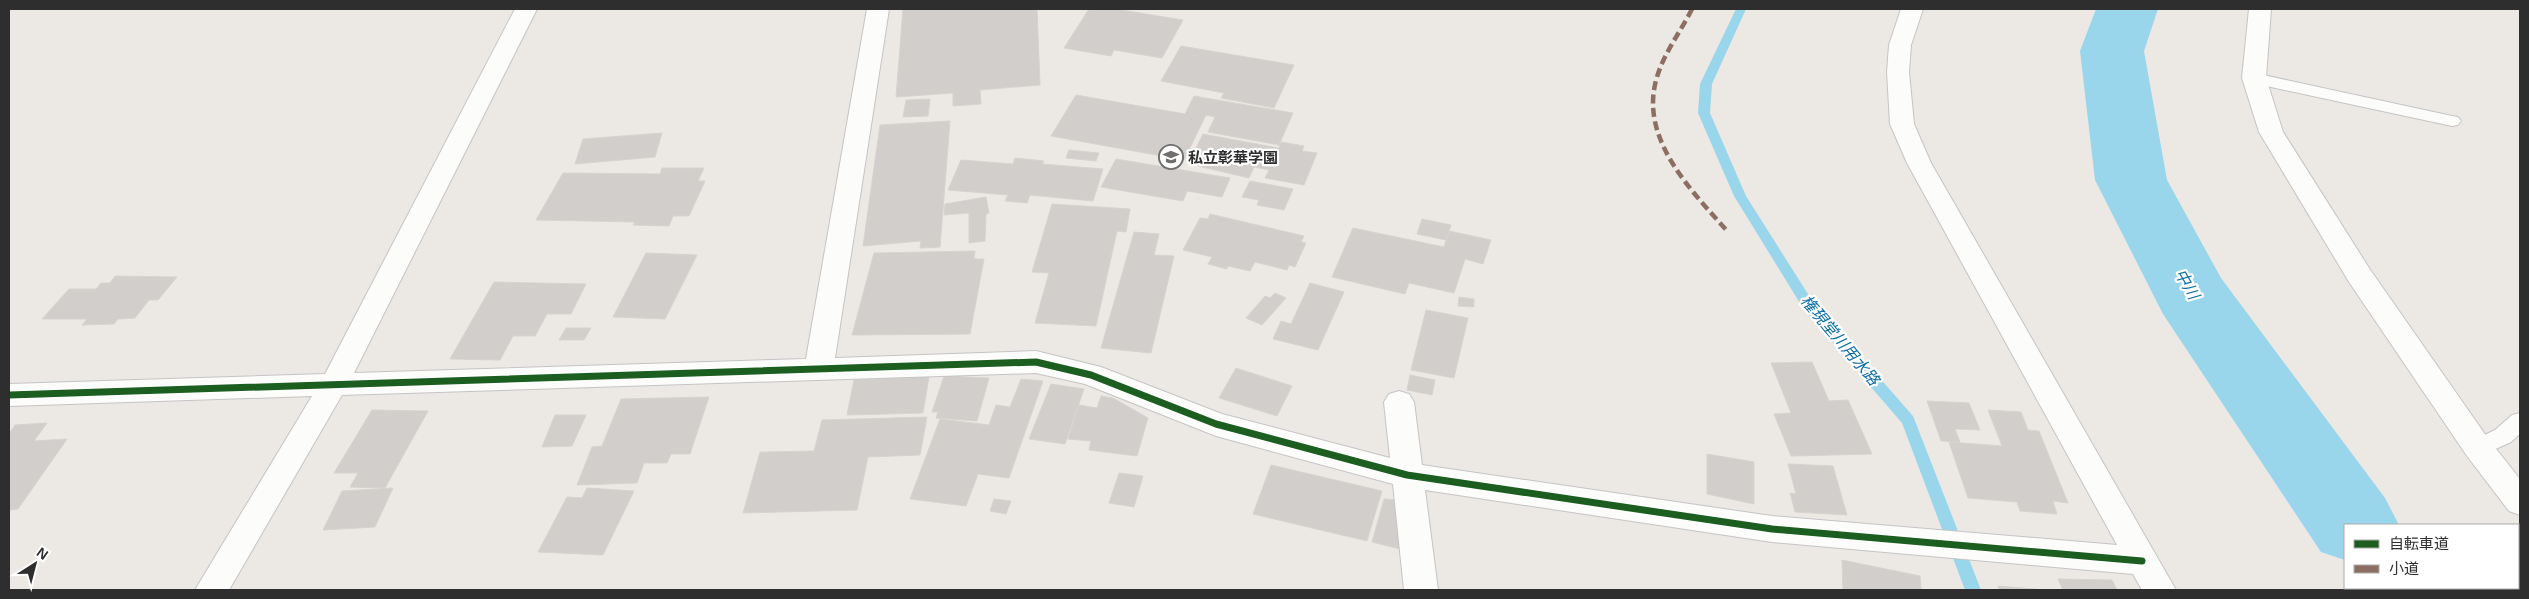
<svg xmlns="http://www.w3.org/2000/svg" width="2529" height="599" viewBox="0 0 2529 599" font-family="Helvetica,'Noto Sans JP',sans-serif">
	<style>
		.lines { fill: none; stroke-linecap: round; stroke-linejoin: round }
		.stream { fill: #99d6ec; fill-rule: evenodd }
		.river { fill: #99d6ec; fill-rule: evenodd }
		.building { fill: #d1cecb; stroke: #d7d4d0 }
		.lane-casing { stroke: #c5c4c5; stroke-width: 2 }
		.street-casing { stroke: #c5c4c5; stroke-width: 2 }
		.lane { fill: #fcfcfb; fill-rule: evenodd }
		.street { fill: #fcfcfb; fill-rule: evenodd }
		.quiet { stroke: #8d6e63; stroke-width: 4.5; stroke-dasharray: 9 4.5; stroke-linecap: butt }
		.cycleway-casing { stroke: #fff; stroke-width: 10 }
		.cycleway { stroke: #1b5e20; stroke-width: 7 }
		.labels { text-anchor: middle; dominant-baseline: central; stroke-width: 4.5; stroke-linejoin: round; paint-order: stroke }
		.poi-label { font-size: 15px; font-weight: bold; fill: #2e2e2e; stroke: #fff; text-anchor: start }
		.water-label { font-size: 16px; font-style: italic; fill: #0d6fa3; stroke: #fff }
	</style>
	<rect width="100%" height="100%" fill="#ece8e4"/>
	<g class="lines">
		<polygon class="stream" points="1736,9 1746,9 1712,84 1710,113 1746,196 1813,302 1913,416 1981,590 1965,590 1902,423 1803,308 1734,196 1698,113 1700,84"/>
		<g class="river">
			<polygon points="2096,9 2158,9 2144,51 2167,180 2221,278 2385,498 2399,525 2345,525 2345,560 2321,552 2163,314 2095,180 2080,51"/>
			<polygon points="2348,588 2444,588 2445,590 2349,590"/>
		</g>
	</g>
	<g class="building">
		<polygon points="903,9 1037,9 1040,85 980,90 981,104 953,106 953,93 896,97"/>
		<polygon points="1089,9 1115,9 1183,20 1162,58 1114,50 1111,56 1064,48"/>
		<polygon points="1181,46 1294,65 1274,108 1221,98 1224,93 1161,81"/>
		<polygon points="1076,95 1185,114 1194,96 1293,113 1279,145 1208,132 1215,117 1206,115 1184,160 1051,136"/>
		<polygon points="930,99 928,116 903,117 906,100"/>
		<polygon points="950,121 940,247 920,248 921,241 863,246 880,125"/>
		<polygon points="662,133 655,157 575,164 583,139"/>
		<polygon points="1203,134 1279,148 1281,142 1304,146 1302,151 1317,153 1304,185 1265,178 1269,170 1254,167 1249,178 1198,166 1201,159 1191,158"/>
		<polygon points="1069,150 1099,153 1096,161 1066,158"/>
		<polygon points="1015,158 1044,161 1042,164 1103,169 1093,201 1030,195 1027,203 1005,201 1008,195 948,190 961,160 1013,164"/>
		<polygon points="1116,159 1230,178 1222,197 1187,191 1183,201 1101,187"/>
		<polygon points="662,168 704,168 698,181 705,181 689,216 673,216 669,226 633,225 635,222 536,220 563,173 660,174"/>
		<polygon points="1250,181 1293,189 1284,210 1257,205 1259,200 1242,197"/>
		<polygon points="986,197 989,213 986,214 985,241 969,243 969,213 944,215 945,204"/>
		<polygon points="1052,204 1130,209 1126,232 1117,231 1096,326 1035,323 1049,273 1032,272"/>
		<polygon points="1210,214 1304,236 1301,242 1306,243 1295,267 1289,265 1287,270 1255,262 1250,271 1228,266 1227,269 1208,264 1212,257 1183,250 1200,218 1208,219"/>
		<polygon points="1422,219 1451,225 1446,240 1417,234"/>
		<polygon points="1353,228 1444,247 1449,231 1491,240 1483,264 1465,259 1454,293 1409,283 1405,294 1332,277"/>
		<polygon points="1134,232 1159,234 1154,255 1174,256 1151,353 1101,348"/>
		<polygon points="975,251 974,259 984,259 970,334 852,335 874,253"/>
		<polygon points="646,253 697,255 665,319 613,317"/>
		<polygon points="115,276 177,277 158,300 149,300 135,318 118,319 114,324 82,325 87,319 42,319 69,289 96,289 101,283 110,283"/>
		<polygon points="494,282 586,284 571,314 547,314 535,336 513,336 500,360 450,359"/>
		<polygon points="1310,283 1344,292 1318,350 1273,339 1281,321 1291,324"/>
		<polygon points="1275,293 1286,298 1262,325 1246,318 1265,296 1270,298"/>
		<polygon points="1459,297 1474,299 1474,307 1458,306"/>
		<polygon points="1426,310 1468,318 1454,378 1411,370"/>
		<polygon points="566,328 591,328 584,340 559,340"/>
		<polygon points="1812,362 1829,401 1848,400 1872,454 1791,456 1774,414 1791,413 1771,363"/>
		<polygon points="1236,368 1292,386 1277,416 1219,398"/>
		<polygon points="1410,375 1435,380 1432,395 1407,390"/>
		<polygon points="944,376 989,378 977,421 936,418 938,412 932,412"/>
		<polygon points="929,377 923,413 847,415 854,380"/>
		<polygon points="1021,379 1043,381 1009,478 978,474 966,506 910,499 940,419 989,425 996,405 1010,407"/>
		<polygon points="1051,384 1084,389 1065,444 1029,439"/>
		<polygon points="1101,396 1113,398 1148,418 1137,456 1089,450 1091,441 1068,439 1079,405 1097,408"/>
		<polygon points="709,397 690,454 671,454 667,463 644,463 637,483 577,485 592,447 602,446 621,399"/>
		<polygon points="1927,401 1969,403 1980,430 1955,429 1960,442 1941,441"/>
		<polygon points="372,410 428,411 385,488 350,487 358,473 334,473"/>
		<polygon points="1988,410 2021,412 2028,430 2039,431 2068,503 2053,501 2057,514 2020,511 2017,502 1968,498 1949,442 2002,446"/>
		<polygon points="555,415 586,415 572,446 542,447"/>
		<polygon points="927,417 920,455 868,457 857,510 743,513 760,452 814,451 822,420"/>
		<polygon points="47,423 34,441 67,439 18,509 9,510 9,434 15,425"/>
		<polygon points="1707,454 1754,462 1754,504 1707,494"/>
		<polygon points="1788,464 1833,466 1847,515 1795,512 1790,493 1796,494"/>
		<polygon points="1271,465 1382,491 1367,541 1253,514"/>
		<polygon points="1119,473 1143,476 1134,507 1109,503"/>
		<polygon points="393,488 375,527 323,530 342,491"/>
		<polygon points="587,488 634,491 603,555 538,552 567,497 582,498"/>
		<polygon points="994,499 1011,501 1006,514 990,511"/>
		<polygon points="1384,499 1399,500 1404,550 1372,542"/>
		<polygon points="1842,560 1920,576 1921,590 1843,590"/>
		<polygon points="2058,579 2112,580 2117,590 2063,590"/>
		<polygon points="1998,586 2045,590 1999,590"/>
	</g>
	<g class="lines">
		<defs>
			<g id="lane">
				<polygon points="2254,73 2452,116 2458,117 2461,121 2458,125 2452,126 2248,82 2246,78 2248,74"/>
				<polygon points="2520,413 2520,434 2511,442 2478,457 2470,454 2467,448 2470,442 2495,430 2512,415"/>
			</g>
			<g id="street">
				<polygon points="515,9 537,9 354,373 806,359 867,9 889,9 835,358 1036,351 1101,367 1222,414 1390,458 1384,402 1389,394 1399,391 1409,394 1414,402 1422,465 1772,516 2117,545 1907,163 1890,124 1887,72 1889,45 1901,9 1923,9 1911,45 1909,72 1914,124 1931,163 2176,590 2142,590 2133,574 1772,542 1425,490 1438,590 1404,590 1393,484 1216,436 1085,384 1036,373 342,395 229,590 195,590 312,396 9,406 9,384 325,374"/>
				<polygon points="2249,9 2271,9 2266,78 2283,132 2369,268 2489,440 2520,479 2520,515 2509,511 2467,456 2349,282 2259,132 2242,78"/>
			</g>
		</defs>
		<use href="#lane" class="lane-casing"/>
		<use href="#street" class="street-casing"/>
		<use href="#lane" class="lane"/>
		<use href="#street" class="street"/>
		<path class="quiet" d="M1692 9C1681 31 1664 53 1657 77 1638 138 1691 190 1728 232"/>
		<defs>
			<polyline id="cycleway" points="9,395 1036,362 1091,375 1216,424 1407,475 1772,529 2142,561"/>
		</defs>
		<use href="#cycleway" class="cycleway-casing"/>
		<use href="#cycleway" class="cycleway"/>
	</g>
	<defs>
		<symbol id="school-ring" viewBox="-11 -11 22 22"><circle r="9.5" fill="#fff" stroke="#706f6e" stroke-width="1.5"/><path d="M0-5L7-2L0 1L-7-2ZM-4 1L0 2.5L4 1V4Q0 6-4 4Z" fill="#706f6e"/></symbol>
	</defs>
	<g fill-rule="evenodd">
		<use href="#school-ring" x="1157" y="143" width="28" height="28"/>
	</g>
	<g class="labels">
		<g class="poi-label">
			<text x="1188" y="157">私立彰華学園</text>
		</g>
		<g class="water-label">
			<text transform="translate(2187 284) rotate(60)">中川</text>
			<text transform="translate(1840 340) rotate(50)">権現堂川用水路</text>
		</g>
	</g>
	<rect width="2529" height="599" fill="none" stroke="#2e2e2e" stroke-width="20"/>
	<rect x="2344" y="524" width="175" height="65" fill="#ffffff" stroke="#ababab"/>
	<rect x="2354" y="540" width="25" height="8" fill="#1b5e20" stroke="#ababab"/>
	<text x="2389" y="549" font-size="15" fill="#2e2e2e">自転車道</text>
	<rect x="2354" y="565" width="25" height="8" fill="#8d6e63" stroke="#ababab"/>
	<text x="2389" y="574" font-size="15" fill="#2e2e2e">小道</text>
	<g transform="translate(35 564) rotate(36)" stroke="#ffffff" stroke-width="4" paint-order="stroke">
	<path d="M0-4L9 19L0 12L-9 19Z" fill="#2e2e2e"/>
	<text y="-8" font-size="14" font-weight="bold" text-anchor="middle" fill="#2e2e2e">N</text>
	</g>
</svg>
